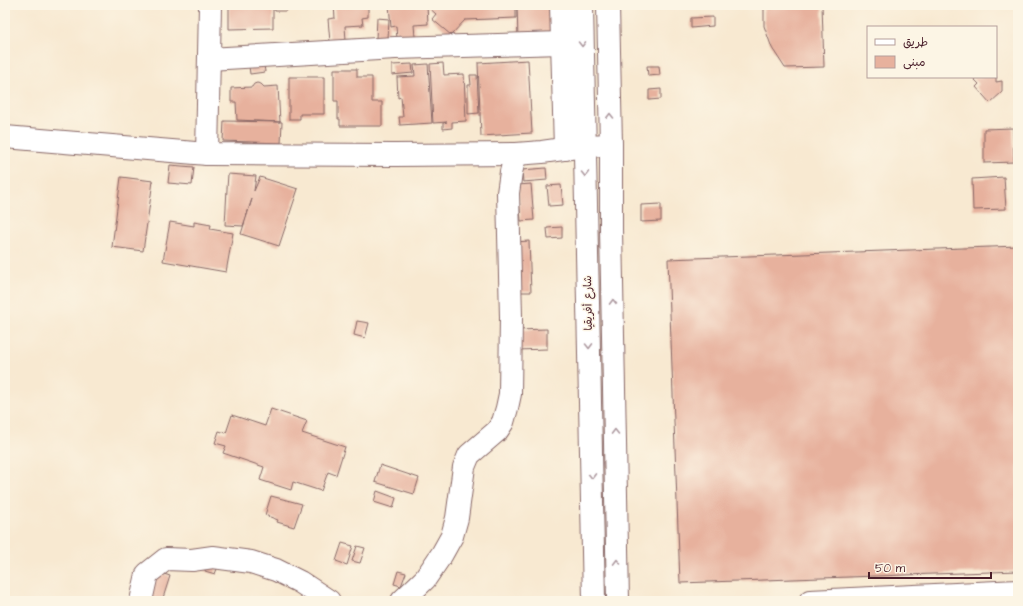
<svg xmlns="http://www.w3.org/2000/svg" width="1023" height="606" viewBox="0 0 1023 606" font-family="'Architects Daughter','Playpen Sans Arabic',sans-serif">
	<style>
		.building { fill: #e7b19d }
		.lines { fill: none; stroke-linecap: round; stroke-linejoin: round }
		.minor-casing { stroke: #876665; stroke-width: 24 }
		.minor { stroke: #fff; stroke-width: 22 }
		.oneway { stroke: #ae9aa0 }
		.labels { text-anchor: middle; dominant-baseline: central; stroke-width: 3; stroke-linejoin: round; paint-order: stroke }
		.street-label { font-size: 11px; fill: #4a1f2b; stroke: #fcf5e5 }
	</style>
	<rect width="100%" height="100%" fill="#fcf5e5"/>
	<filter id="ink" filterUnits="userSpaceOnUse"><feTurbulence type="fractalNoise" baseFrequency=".025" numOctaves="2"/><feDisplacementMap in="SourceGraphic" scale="8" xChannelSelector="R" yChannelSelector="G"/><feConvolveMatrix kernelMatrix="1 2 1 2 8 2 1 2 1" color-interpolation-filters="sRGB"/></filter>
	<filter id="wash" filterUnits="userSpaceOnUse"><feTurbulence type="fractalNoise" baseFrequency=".012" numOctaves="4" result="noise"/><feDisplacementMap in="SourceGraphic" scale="16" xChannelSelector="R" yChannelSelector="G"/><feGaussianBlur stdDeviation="0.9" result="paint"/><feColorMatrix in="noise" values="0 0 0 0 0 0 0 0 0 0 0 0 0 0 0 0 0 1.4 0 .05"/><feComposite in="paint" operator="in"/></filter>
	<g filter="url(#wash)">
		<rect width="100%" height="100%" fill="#f8e9d1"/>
		<g id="blocks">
			<g class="building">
				<polygon points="229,5 273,5 273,28 229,29"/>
				<polygon points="274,5 287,5 287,11 275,11"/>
				<polygon points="334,5 368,5 368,17 362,18 363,25 345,26 346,41 330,42 328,19 335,18"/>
				<polygon points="389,5 427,5 428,24 414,25 415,37 397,39 396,26 391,27"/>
				<polygon points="429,5 516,5 516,18 465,20 451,35 432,19 436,14 427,6"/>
				<polygon points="517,5 551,5 552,38 518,39"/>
				<polygon points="771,5 822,5 824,67 785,68 772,48 764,26 764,6"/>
				<polygon points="713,17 713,26 691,28 691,18"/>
				<polygon points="377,18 389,19 388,39 376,39"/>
				<polygon points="528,60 532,133 481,136 478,63"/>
				<polygon points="443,63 444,75 464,74 466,121 452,122 452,128 443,129 443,123 447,122 433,123 430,64"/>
				<polygon points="412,64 413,73 392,75 392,65"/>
				<polygon points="428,64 432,123 400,125 399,117 403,117 401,97 398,98 397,77 415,76 414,65"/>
				<polygon points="264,65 265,72 250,74 249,66"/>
				<polygon points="647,66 659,66 660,75 648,76"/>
				<polygon points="334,69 357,69 357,77 372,77 372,102 382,102 382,126 340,126 340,119 338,119 338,101 334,101"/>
				<polygon points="470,75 477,75 479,113 468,114 468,85 471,85"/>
				<polygon points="289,77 324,77 324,114 300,114 300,119 289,119"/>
				<polygon points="974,77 996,77 996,82 1002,81 1002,92 990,103 976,87 979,84 974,79"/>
				<polygon points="257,83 261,84 264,87 278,86 280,122 237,120 236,102 231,102 231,88 252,87 254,84"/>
				<polygon points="661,89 661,99 649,100 649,90"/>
				<polygon points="224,121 282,122 281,143 223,141"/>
				<polygon points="1013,128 1014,162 984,163 984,129"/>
				<polygon points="170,165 194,167 192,185 168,183"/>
				<polygon points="546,168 547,180 523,182 522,170"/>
				<polygon points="228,174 256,176 254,191 260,177 298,189 279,246 241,234 252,199 243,226 225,225 227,189"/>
				<polygon points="121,177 153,181 143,251 112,247"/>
				<polygon points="1004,177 1006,209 973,210 972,179"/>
				<polygon points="531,184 534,220 521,221 518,185"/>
				<polygon points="561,185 563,205 549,206 547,186"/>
				<polygon points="661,204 661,221 641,222 641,205"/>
				<polygon points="170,222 194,226 194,222 211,225 210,229 233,233 226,272 163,261"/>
				<polygon points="562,227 562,238 548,239 547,228"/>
				<polygon points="529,241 531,292 517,292 515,242"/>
				<polygon points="1018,246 1018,571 680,583 668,259"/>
				<polygon points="357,321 369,323 365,338 354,335"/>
				<polygon points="547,329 547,349 518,350 517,330"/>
				<polygon points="271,409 307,421 302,433 345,447 336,475 328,472 321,491 293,482 291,490 260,480 264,467 223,453 226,446 215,443 219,431 226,433 232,415 265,426"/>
				<polygon points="380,465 419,478 414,494 375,482"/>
				<polygon points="377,491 396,498 393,508 374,502"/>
				<polygon points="271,496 302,504 294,527 277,522 278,520 265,515"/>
				<polygon points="342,543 353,546 347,565 336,561"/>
				<polygon points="357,546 365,548 360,563 352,561"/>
				<polygon points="208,561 220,561 215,574 205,571"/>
				<polygon points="398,571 406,573 401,586 394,584"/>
				<polygon points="158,572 170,576 162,601 148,601"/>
			</g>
		</g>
	</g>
	<g filter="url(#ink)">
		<use href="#blocks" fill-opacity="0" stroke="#876665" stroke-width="1"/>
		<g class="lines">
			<defs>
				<g id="minor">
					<polyline points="561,5 565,149"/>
					<polyline points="582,5 594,601"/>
					<polyline points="608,5 611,145 611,229 618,601"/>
					<polyline points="209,59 395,48 562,43"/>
					<polyline points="5,137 207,154 395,155 516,154 542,152 584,146 611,145"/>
					<polyline points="207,154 210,5"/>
					<polyline points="141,601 147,574 166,559 192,560 213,557 251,562 276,570 300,582 329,601"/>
					<polyline points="402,601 425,579 442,554 452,536 457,518 464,467 469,455 497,431 503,422 507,408 510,394 511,317 508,193 511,172 516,154"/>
					<polyline points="810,601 1018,591"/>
				</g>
			</defs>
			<use href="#minor" class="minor-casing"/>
			<use href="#minor" class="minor"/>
		</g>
		<defs><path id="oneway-chevron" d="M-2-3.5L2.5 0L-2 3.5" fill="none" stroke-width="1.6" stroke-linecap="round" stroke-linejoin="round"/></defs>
		<g class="oneway">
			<use href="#oneway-chevron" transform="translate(582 44) rotate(89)"/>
			<use href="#oneway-chevron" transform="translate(610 116) rotate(-91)"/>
			<use href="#oneway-chevron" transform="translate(585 174) rotate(89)"/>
			<use href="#oneway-chevron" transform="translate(613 302) rotate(-91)"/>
			<use href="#oneway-chevron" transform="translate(589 346) rotate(89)"/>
			<use href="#oneway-chevron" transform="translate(615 432) rotate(-91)"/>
			<use href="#oneway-chevron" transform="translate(592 476) rotate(89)"/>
			<use href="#oneway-chevron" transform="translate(617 562) rotate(-91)"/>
		</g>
	</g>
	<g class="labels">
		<g class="street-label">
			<text transform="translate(588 303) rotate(-91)">شارع أفريقيا</text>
		</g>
	</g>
	<rect width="1023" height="606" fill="none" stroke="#fcf5e5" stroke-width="20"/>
	<rect x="867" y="26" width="130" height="52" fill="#fcf5e5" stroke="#b59f9b"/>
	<rect x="875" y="39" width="20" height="6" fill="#ffffff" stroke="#b59f9b"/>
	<text x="903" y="46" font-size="12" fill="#4a1f2b">طريق</text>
	<rect x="875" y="56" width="20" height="12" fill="#e7b19d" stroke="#b59f9b"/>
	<text x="903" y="66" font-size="12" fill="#4a1f2b">مبنى</text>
	<path d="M869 572v6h122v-6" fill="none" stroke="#4a1f2b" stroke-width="2"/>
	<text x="875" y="572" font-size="12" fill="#4a1f2b" stroke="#fcf5e5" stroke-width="3" paint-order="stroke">50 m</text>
</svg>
